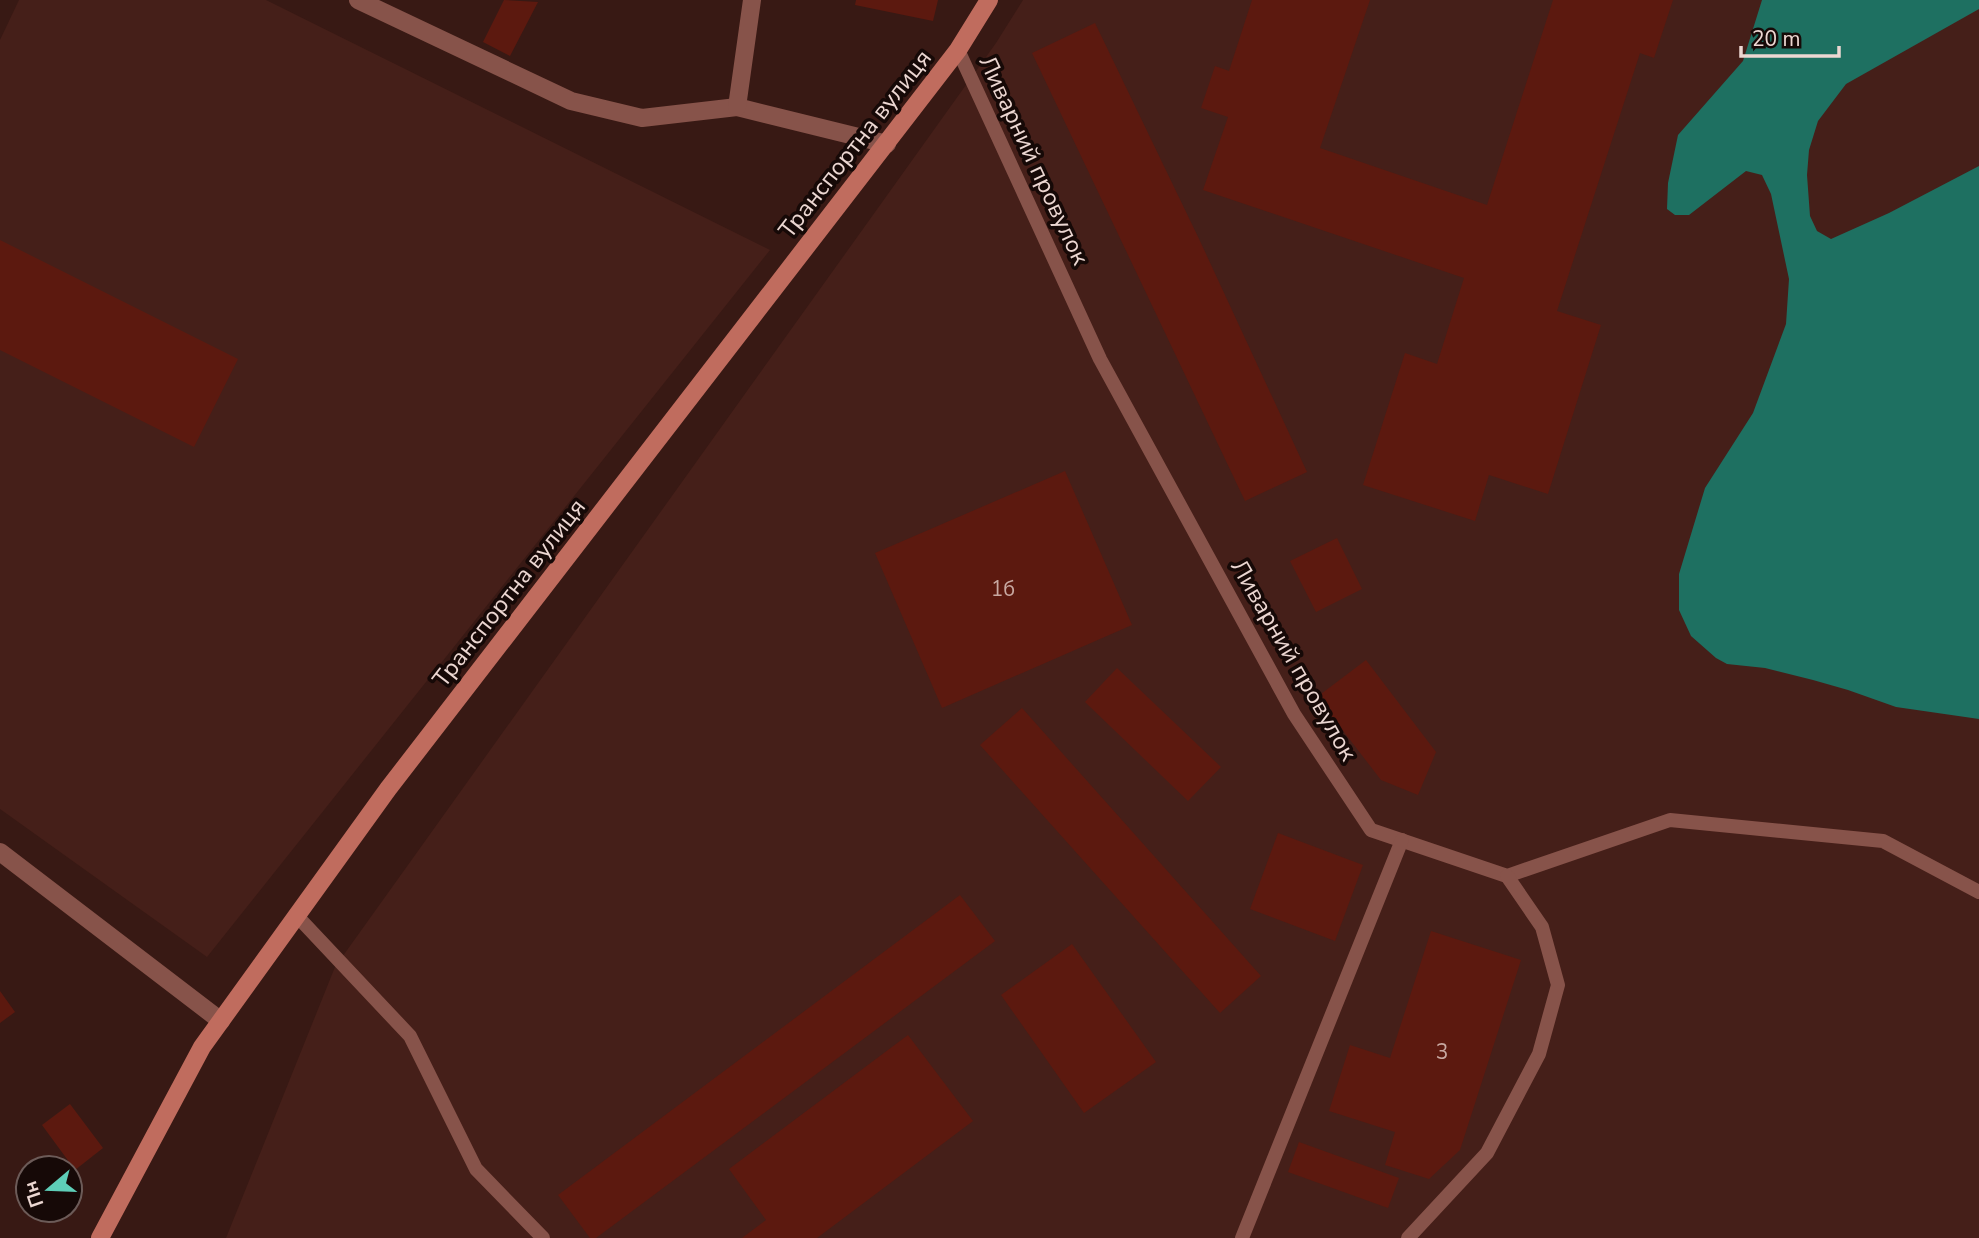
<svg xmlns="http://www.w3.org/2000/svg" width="1979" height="1238" viewBox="0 0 1979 1238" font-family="'Nunito Sans',sans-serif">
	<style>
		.built { fill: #451f19 }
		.water { fill: #1e7061 }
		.building { fill: #5c190f }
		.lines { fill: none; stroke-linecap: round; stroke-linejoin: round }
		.lane { stroke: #87534a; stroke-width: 14 }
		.street { stroke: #87534a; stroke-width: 18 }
		.secondary { stroke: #c06c5e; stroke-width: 18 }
		.labels { text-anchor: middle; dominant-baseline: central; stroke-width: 7; stroke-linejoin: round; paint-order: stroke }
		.number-label { font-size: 21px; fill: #c8a8a1 }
		.street-label { font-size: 24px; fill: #ecd7d2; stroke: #160907 }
	</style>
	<rect width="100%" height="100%" fill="#381914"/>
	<g class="built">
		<polygon points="19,0 266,0 770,250 207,957 0,809 0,40"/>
		<polygon points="1023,0 1979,0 1979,1238 226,1238 335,967 996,43"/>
	</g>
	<polygon class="water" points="1762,0 1979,0 1979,9 1846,84 1818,121 1809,150 1807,175 1810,216 1817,231 1831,239 1889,213 1979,166 1979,719 1896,707 1848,690 1813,680 1765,668 1727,664 1716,658 1691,636 1679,610 1679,574 1705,488 1753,413 1786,324 1789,279 1771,194 1762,175 1746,171 1689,215 1675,215 1667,209 1668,183 1678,135 1743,61"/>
	<g class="building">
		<polygon points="504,0 538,2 510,56 483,42"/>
		<polygon points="856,0 938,0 933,21 855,5"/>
		<polygon points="1252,0 1370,0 1320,148 1487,205 1553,0 1673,0 1654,58 1640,53 1557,311 1601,325 1548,494 1489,475 1475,521 1363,485 1405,353 1437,364 1464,278 1203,190 1228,117 1201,108 1215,66 1229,71"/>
		<polygon points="1095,23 1200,241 1307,472 1245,501 1032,53"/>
		<polygon points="0,240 238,359 194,447 0,350"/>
		<polygon points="1065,471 1132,625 942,708 875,553"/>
		<polygon points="1337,538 1362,589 1316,612 1290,561"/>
		<polygon points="1366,660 1436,752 1418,795 1381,780 1317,697"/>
		<polygon points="1117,668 1221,767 1188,801 1085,702"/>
		<polygon points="1022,708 1261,976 1220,1013 980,745"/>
		<polygon points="1278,833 1363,865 1335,941 1250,909"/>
		<polygon points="960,895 995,941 596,1238 590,1238 558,1195"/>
		<polygon points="1431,931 1521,960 1460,1150 1429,1179 1385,1165 1395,1132 1329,1111 1350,1045 1390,1058"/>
		<polygon points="1072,944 1156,1062 1084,1113 1001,995"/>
		<polygon points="0,991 15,1012 0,1023"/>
		<polygon points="908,1035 973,1121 817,1238 742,1238 766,1220 729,1169"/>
		<polygon points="70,1104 103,1148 75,1170 42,1125"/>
		<polygon points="1299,1142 1399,1178 1388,1208 1288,1172"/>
	</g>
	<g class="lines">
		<g class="lane">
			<polyline points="958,50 1100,359 1294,714 1371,830 1507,876 1670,820 1883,841 1979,892"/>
			<polyline points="297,916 410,1036 476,1169 543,1238"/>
			<polyline points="1242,1238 1402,840"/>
			<polyline points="1408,1238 1487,1153 1539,1054 1558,985 1542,927 1507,876"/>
		</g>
		<g class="street">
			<polyline points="358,0 571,101 642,118 737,107 887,144"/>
			<polyline points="737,107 752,0"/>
			<polyline points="0,852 221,1021"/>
		</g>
		<polyline class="secondary" points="100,1238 202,1047 388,789 958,50 989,0"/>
	</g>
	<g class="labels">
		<g class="number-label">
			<text x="1003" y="589">1б</text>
			<text x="1442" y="1052">3</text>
		</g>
		<g class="street-label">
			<text transform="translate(855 144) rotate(-52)">Транспортна вулиця</text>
			<text transform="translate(1034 160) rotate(65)">Ливарний провулок</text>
			<text transform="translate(509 593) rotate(-52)">Транспортна вулиця</text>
			<text transform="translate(1294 660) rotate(60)">Ливарний провулок</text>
		</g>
	</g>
	<g transform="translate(49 1189) rotate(251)"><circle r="33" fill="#160907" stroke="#6c5b58" stroke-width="2"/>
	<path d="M0-5L12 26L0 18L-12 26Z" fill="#5eceb8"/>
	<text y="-10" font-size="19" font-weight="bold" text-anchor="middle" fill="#ecd7d2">Пн</text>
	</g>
	<path d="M1741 46v10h98v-10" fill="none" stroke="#ecd7d2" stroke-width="3.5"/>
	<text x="1752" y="46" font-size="21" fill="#ecd7d2" stroke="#160907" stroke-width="5" paint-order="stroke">20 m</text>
</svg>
